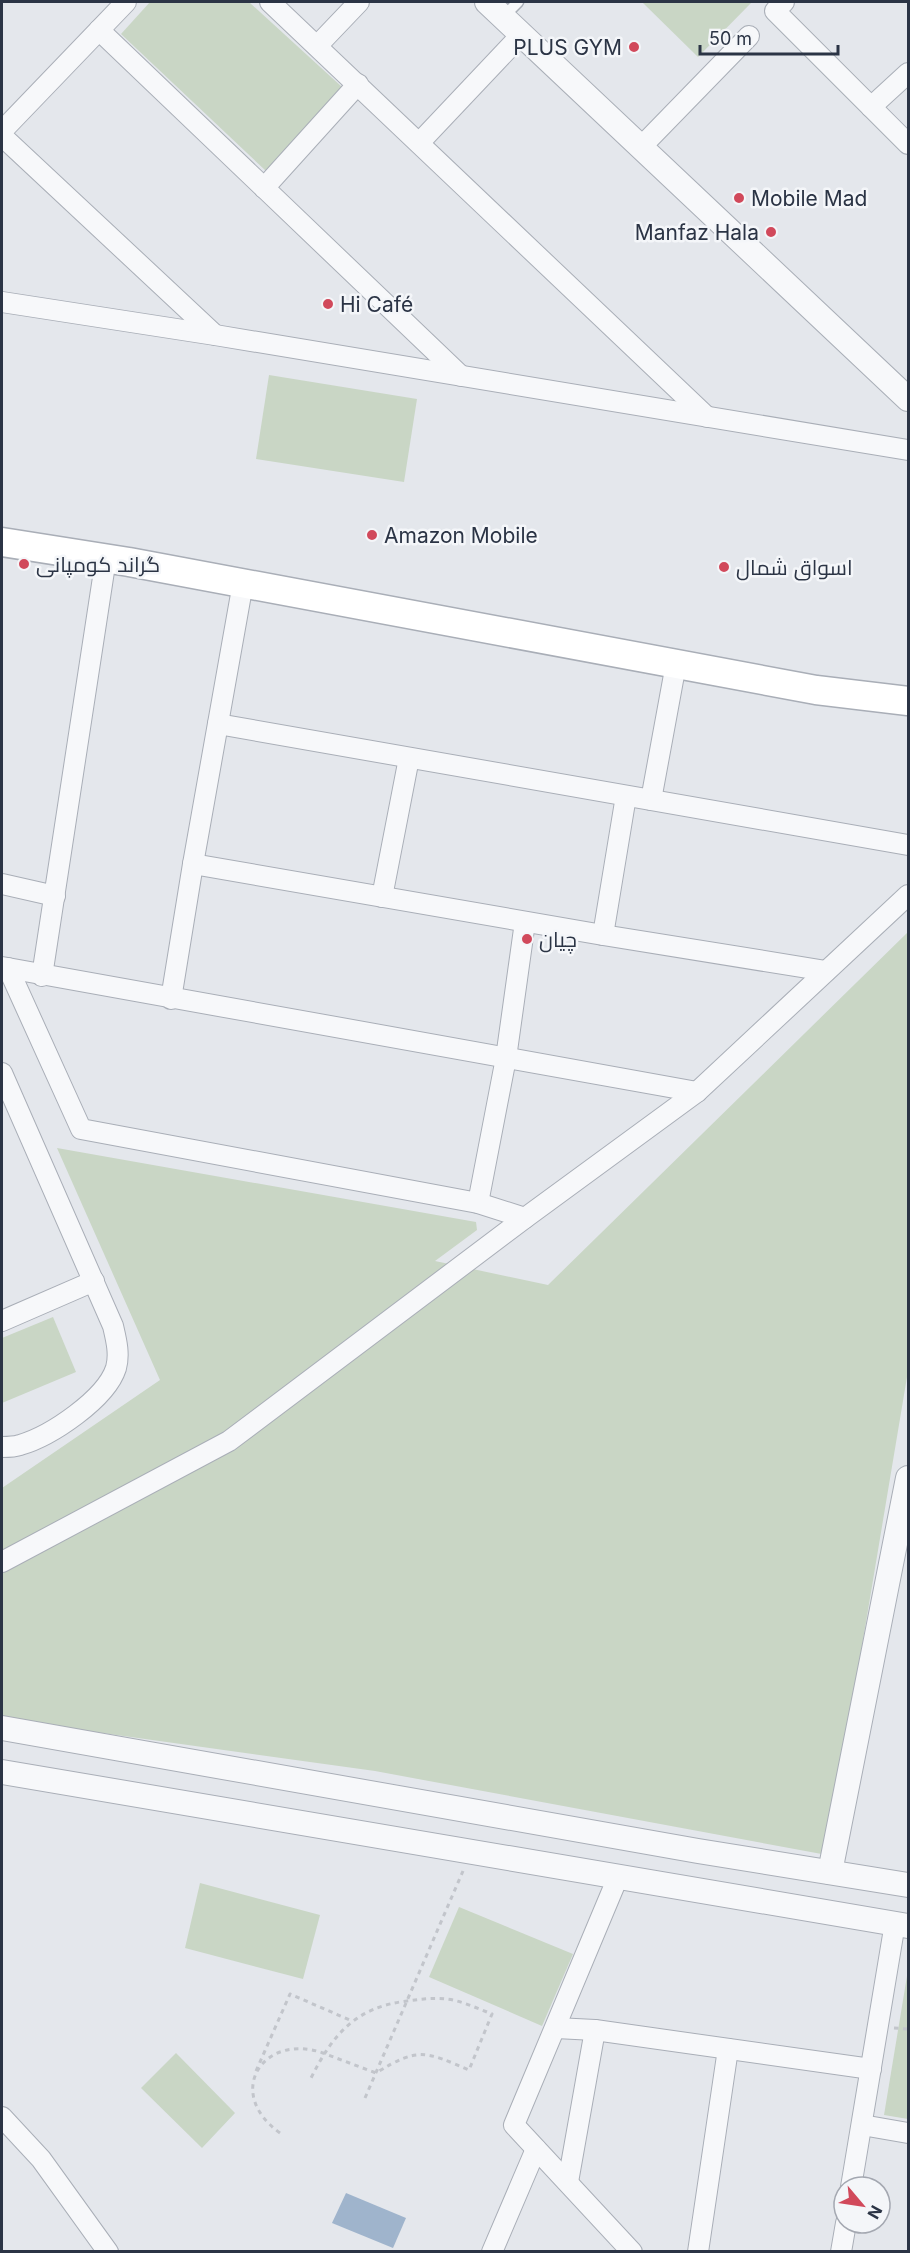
<svg xmlns="http://www.w3.org/2000/svg" width="910" height="2253" viewBox="0 0 910 2253" font-family="Inter,Cairo,sans-serif">
	<style>
		.green { fill: #c9d6c5 }
		.water { fill: #9fb4cc }
		.lines { fill: none; stroke-linecap: round; stroke-linejoin: round }
		.service-casing { stroke: #a9aeb7; stroke-width: 13 }
		.minor-casing { stroke: #a9aeb7; stroke-width: 22 }
		.tertiary-casing { stroke: #a9aeb7; stroke-width: 26 }
		.secondary-casing { stroke: #a9aeb7; stroke-width: 31 }
		.path { stroke: #c2c5cb; stroke-width: 3; stroke-dasharray: 4.5 4.5; stroke-linecap: butt }
		.service { stroke: #f7f8fa; stroke-width: 10 }
		.minor { stroke: #f7f8fa; stroke-width: 20 }
		.tertiary { stroke: #f7f8fa; stroke-width: 24 }
		.secondary { stroke: #fff; stroke-width: 28 }
		.poi-dot { fill: #d1495b; stroke: #f4f6f9; stroke-width: 2 }
		.labels { text-anchor: middle; dominant-baseline: central; stroke-width: 5; stroke-linejoin: round; paint-order: stroke }
		.poi-label { font-size: 21px; fill: #2b3445; stroke: #f4f6f9; text-anchor: start }
	</style>
	<rect width="100%" height="100%" fill="#e4e7ec"/>
	<g class="green">
		<polygon points="150,2 249,2 342,87 266,171 121,34"/>
		<polygon points="642,2 752,2 698,57"/>
		<polygon points="269,375 417,399 404,482 256,459"/>
		<polygon points="908,932 908,1371 827,1855 375,1771 2,1719 2,1488 160,1380 57,1148 476,1222 477,1230 435,1261 548,1285"/>
		<polygon points="53,1317 76,1372 2,1403 2,1338"/>
		<polygon points="200,1883 320,1915 303,1979 185,1948"/>
		<polygon points="459,1907 573,1954 542,2026 429,1977"/>
		<polygon points="908,1970 908,2119 884,2115"/>
		<polygon points="176,2053 235,2113 202,2148 141,2088"/>
	</g>
	<polygon class="water" points="346,2193 406,2218 393,2248 332,2223"/>
	<g class="lines">
		<defs>
			<polyline id="service" points="503,17 518,2"/>
			<g id="minor">
				<polyline points="270,2 707,417"/>
				<polyline points="784,2 775,11 908,144"/>
				<polyline points="99,30 461,376"/>
				<polyline points="317,46 359,2"/>
				<polyline points="871,107 908,73"/>
				<polyline points="2,131 126,2"/>
				<polyline points="2,136 215,335"/>
				<polyline points="420,142 522,34"/>
				<polyline points="641,147 749,36"/>
				<polyline points="264,188 358,84"/>
				<polyline points="2,302 215,335 908,450"/>
				<polyline points="218,724 908,845"/>
				<polyline points="651,800 676,664"/>
				<polyline points="193,864 603,935 826,971"/>
				<polyline points="2,884 55,896"/>
				<polyline points="382,897 409,758"/>
				<polyline points="603,935 626,796"/>
				<polyline points="2,967 697,1092"/>
				<polyline points="8,968 81,1129 478,1203 525,1218"/>
				<polyline points="42,976 106,558"/>
				<polyline points="171,999 193,864 243,583"/>
				<path d="M2 1073 113 1326C116 1339 120 1354 116 1368 106 1399 51 1436 20 1445 14 1447 8 1447 2 1447"/>
				<polyline points="478,1203 506,1058 525,922"/>
				<polyline points="2,1321 94,1281"/>
				<polyline points="2,1562 229,1441 525,1218 697,1092 908,895"/>
				<polyline points="618,1877 514,2125 632,2252"/>
				<polyline points="556,2028 595,2030 871,2069"/>
				<polyline points="2,2117 41,2159 108,2252"/>
				<polyline points="862,2125 908,2133"/>
				<polyline points="568,2182 595,2030"/>
				<polyline points="851,2187 895,1923"/>
				<polyline points="492,2252 536,2149"/>
				<polyline points="698,2252 728,2049"/>
				<polyline points="841,2252 846,2223"/>
			</g>
			<g id="tertiary">
				<polyline points="487,2 908,399"/>
				<polyline points="2,1728 698,1851 908,1885"/>
				<polyline points="2,1772 908,1926"/>
				<polyline points="830,1872 908,1478"/>
			</g>
			<polyline id="secondary" points="2,542 129,562 816,690 908,701"/>
		</defs>
		<use href="#service" class="service-casing"/>
		<use href="#minor" class="minor-casing"/>
		<use href="#tertiary" class="tertiary-casing"/>
		<use href="#secondary" class="secondary-casing"/>
		<g class="path">
			<polyline points="894,2028 908,2029"/>
			<polyline points="256,2071 290,1994 352,2021"/>
			<polyline points="365,2098 463,1871"/>
			<path d="M280 2133C223 2092 264 2032 323 2053L376 2073C418 2047 425 2051 469 2070L492 2014C479 2009 466 2003 453 2000 437 1997 422 1999 407 2001 356 2007 333 2034 311 2078"/>
		</g>
		<use href="#service" class="service"/>
		<use href="#minor" class="minor"/>
		<use href="#tertiary" class="tertiary"/>
		<use href="#secondary" class="secondary"/>
	</g>
	<g class="poi-dot">
		<circle cx="634" cy="47" r="6"/>
		<circle cx="739" cy="198" r="6"/>
		<circle cx="771" cy="232" r="6"/>
		<circle cx="328" cy="304" r="6"/>
		<circle cx="372" cy="535" r="6"/>
		<circle cx="24" cy="564" r="6"/>
		<circle cx="724" cy="567" r="6"/>
		<circle cx="527" cy="939" r="6"/>
	</g>
	<g class="labels">
		<g class="poi-label">
			<text x="622" y="47" text-anchor="end">PLUS GYM</text>
			<text x="751" y="198">Mobile Mad</text>
			<text x="759" y="232" text-anchor="end">Manfaz Hala</text>
			<text x="340" y="304">Hi Café</text>
			<text x="384" y="535">Amazon Mobile</text>
			<text x="36" y="564">گراند كومپانى</text>
			<text x="736" y="567">اسواق شمال</text>
			<text x="539" y="939">چيان</text>
		</g>
	</g>
	<rect width="910" height="2253" fill="none" stroke="#2b3445" stroke-width="6"/>
	<g transform="translate(862 2205) rotate(119)"><circle r="28" fill="#f4f6f9" stroke="#a4a8b1" stroke-width="1.5"/>
	<path d="M0-4.5L10 22L0 15L-10 22Z" fill="#d1495b"/>
	<text y="-9" font-size="16" font-weight="bold" text-anchor="middle" fill="#2b3445">N</text>
	</g>
	<path d="M700 45v9h138v-9" fill="none" stroke="#2b3445" stroke-width="3"/>
	<text x="709" y="45" font-size="18" fill="#2b3445" stroke="#f4f6f9" stroke-width="4.5" paint-order="stroke">50 m</text>
</svg>
